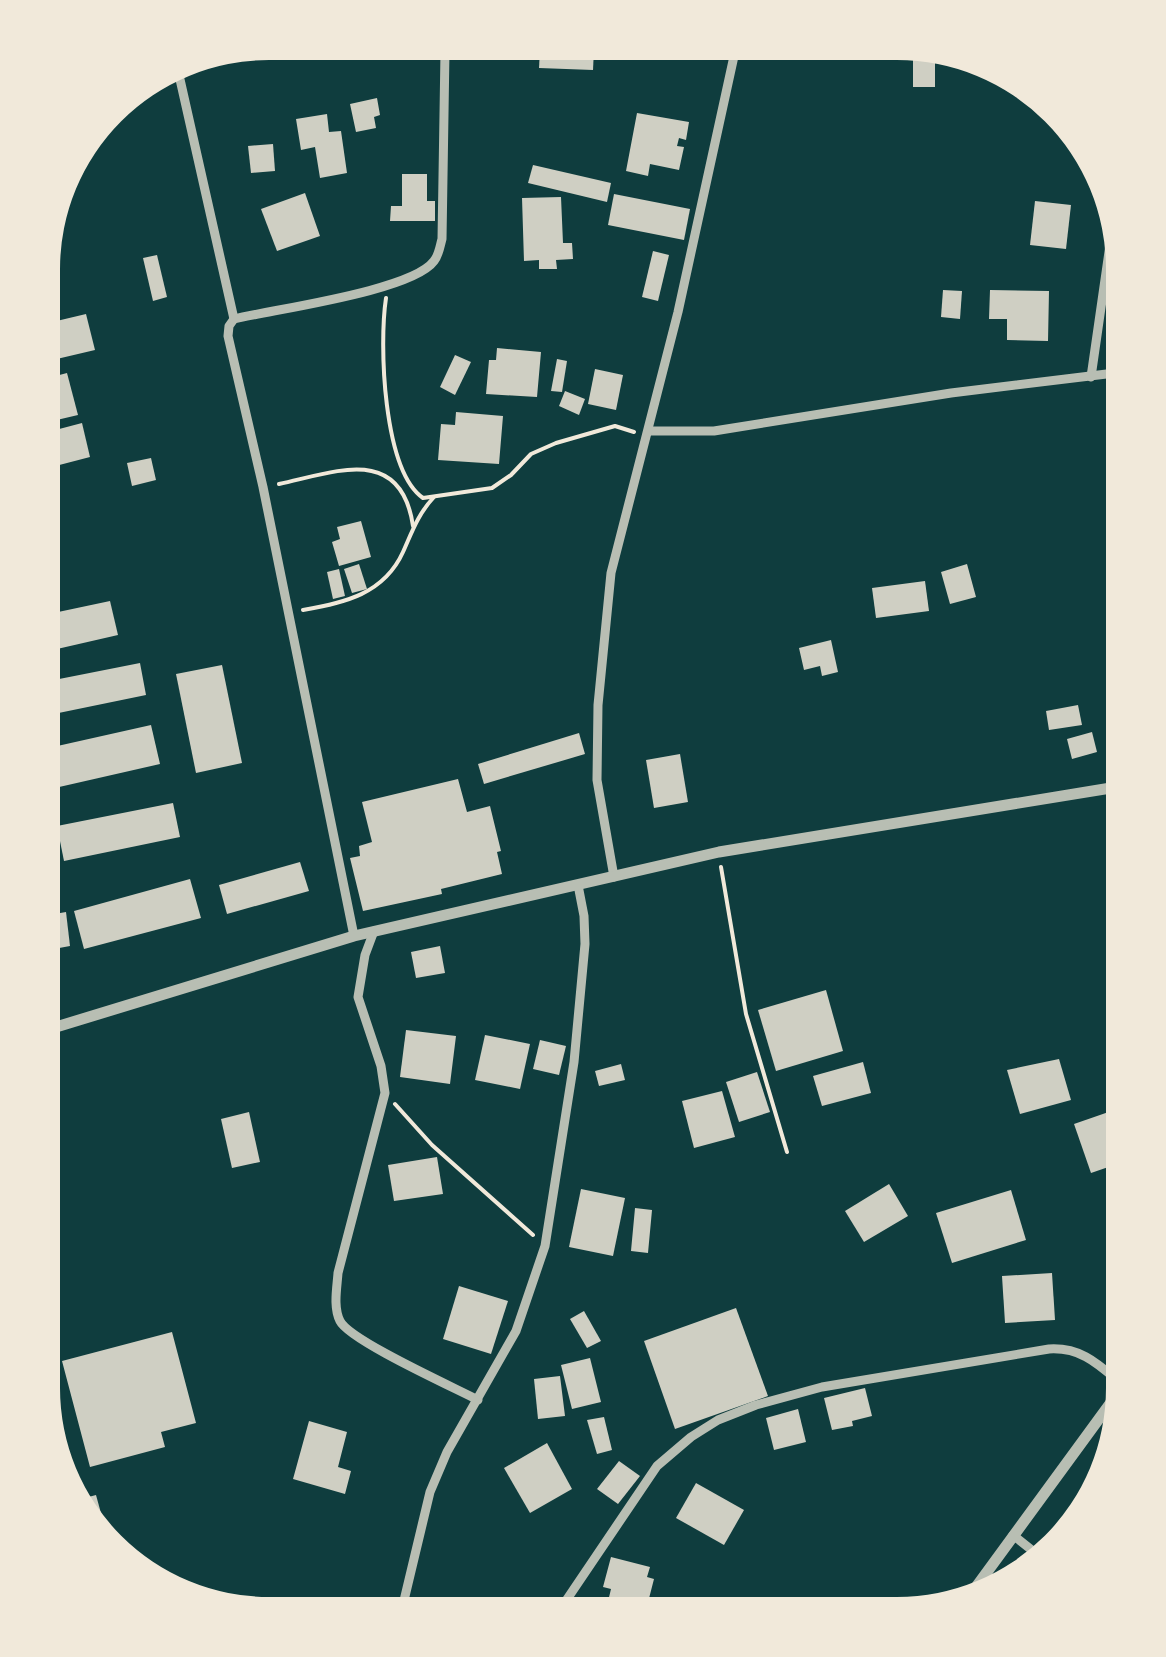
<svg xmlns="http://www.w3.org/2000/svg" width="1166" height="1657" viewBox="0 0 1166 1657" font-family="'Crimson Pro',serif">
	<style>
		.building { fill: #cfcfc3 }
		.lines { fill: none; stroke-linecap: round; stroke-linejoin: round }
		.path { stroke: #f1e9da; stroke-width: 4 }
		.minor { stroke: #b8beb3; stroke-width: 9 }
		.tertiary { stroke: #b8beb3; stroke-width: 11 }
	</style>
	<rect width="100%" height="100%" fill="#0f3d3e"/>
	<g class="building">
		<polygon points="899,45 927,45 935,48 935,87 913,87 913,59 899,59"/>
		<polygon points="594,49 593,70 539,68 540,50"/>
		<polygon points="377,98 380,115 374,117 376,128 356,132 350,104"/>
		<polygon points="637,113 689,122 686,140 679,138 677,146 684,147 679,170 650,164 648,176 626,171"/>
		<polygon points="327,114 329,132 341,131 347,173 320,178 315,147 301,150 296,119"/>
		<polygon points="273,144 275,171 251,173 248,146"/>
		<polygon points="533,165 611,183 607,202 528,183"/>
		<polygon points="402,174 427,174 427,201 435,201 435,221 390,221 391,206 402,206"/>
		<polygon points="305,193 320,236 277,251 261,209"/>
		<polygon points="614,194 690,209 684,240 608,225"/>
		<polygon points="561,197 563,243 572,243 573,259 556,260 557,269 539,269 539,260 524,261 522,198"/>
		<polygon points="1035,201 1071,205 1066,249 1030,245"/>
		<polygon points="45,237 55,277 44,279 45,239"/>
		<polygon points="653,251 669,255 658,301 642,297"/>
		<polygon points="157,255 167,297 153,301 143,258"/>
		<polygon points="943,290 962,291 960,319 941,317"/>
		<polygon points="990,290 1049,291 1048,341 1007,340 1007,319 989,319"/>
		<polygon points="86,314 95,350 44,362 44,324"/>
		<polygon points="497,348 541,352 537,397 486,394 489,360 496,360"/>
		<polygon points="455,355 471,362 455,395 440,387"/>
		<polygon points="557,359 567,361 562,392 551,391"/>
		<polygon points="595,369 623,375 616,410 588,404"/>
		<polygon points="67,373 78,415 44,423 44,379"/>
		<polygon points="565,391 585,399 579,415 559,406"/>
		<polygon points="456,412 503,416 499,464 438,460 441,424 455,425"/>
		<polygon points="82,423 90,457 44,469 44,433"/>
		<polygon points="151,458 156,480 132,486 127,463"/>
		<polygon points="361,521 371,557 339,566 332,542 340,539 337,527"/>
		<polygon points="359,564 367,589 352,593 344,569"/>
		<polygon points="967,564 976,597 950,604 941,572"/>
		<polygon points="339,569 345,596 333,599 327,572"/>
		<polygon points="925,581 929,611 876,618 872,588"/>
		<polygon points="1123,582 1123,619 1118,621 1111,584"/>
		<polygon points="110,601 118,635 44,652 44,615"/>
		<polygon points="831,640 838,672 822,676 820,666 804,670 799,648"/>
		<polygon points="140,663 146,695 44,716 44,682"/>
		<polygon points="222,665 242,763 196,773 176,674"/>
		<polygon points="1078,705 1082,725 1049,730 1046,711"/>
		<polygon points="151,725 160,764 46,790 44,749"/>
		<polygon points="1092,732 1097,752 1072,759 1067,739"/>
		<polygon points="579,733 585,754 484,784 478,764"/>
		<polygon points="680,754 688,802 654,808 646,760"/>
		<polygon points="458,779 467,812 490,806 501,851 497,852 502,874 441,889 442,894 363,911 350,858 360,856 359,846 372,842 362,802"/>
		<polygon points="173,803 180,837 64,861 57,826"/>
		<polygon points="300,862 309,891 227,914 219,885"/>
		<polygon points="190,879 201,918 84,949 74,911"/>
		<polygon points="66,912 70,946 43,951 43,916"/>
		<polygon points="440,946 445,973 416,978 411,952"/>
		<polygon points="826,990 843,1051 776,1071 758,1010"/>
		<polygon points="406,1030 456,1036 450,1084 400,1077"/>
		<polygon points="485,1035 530,1044 520,1089 475,1080"/>
		<polygon points="540,1040 566,1046 559,1075 533,1069"/>
		<polygon points="1059,1059 1071,1100 1020,1114 1007,1070"/>
		<polygon points="863,1062 871,1093 822,1106 813,1076"/>
		<polygon points="621,1064 625,1080 599,1086 595,1071"/>
		<polygon points="757,1072 770,1112 739,1122 726,1082"/>
		<polygon points="722,1091 735,1137 694,1148 682,1101"/>
		<polygon points="1123,1107 1123,1162 1091,1173 1074,1124"/>
		<polygon points="249,1112 260,1162 232,1168 221,1119"/>
		<polygon points="43,1118 53,1168 43,1169"/>
		<polygon points="437,1157 443,1194 394,1201 388,1165"/>
		<polygon points="889,1184 908,1216 864,1242 845,1211"/>
		<polygon points="581,1189 625,1198 613,1256 569,1247"/>
		<polygon points="1011,1190 1026,1240 952,1263 936,1213"/>
		<polygon points="635,1208 652,1210 648,1253 631,1251"/>
		<polygon points="1052,1273 1055,1320 1005,1323 1002,1276"/>
		<polygon points="459,1286 508,1301 491,1354 443,1339"/>
		<polygon points="736,1308 768,1396 675,1429 644,1341"/>
		<polygon points="584,1311 601,1341 587,1348 570,1319"/>
		<polygon points="172,1332 196,1423 161,1432 165,1447 90,1467 62,1361"/>
		<polygon points="590,1358 601,1402 572,1409 561,1365"/>
		<polygon points="560,1376 565,1416 538,1419 534,1379"/>
		<polygon points="865,1388 872,1416 852,1421 853,1426 832,1430 824,1398"/>
		<polygon points="798,1409 806,1442 774,1450 766,1418"/>
		<polygon points="604,1417 612,1450 597,1454 587,1420"/>
		<polygon points="309,1421 347,1432 338,1467 351,1471 345,1494 293,1479"/>
		<polygon points="547,1443 572,1489 530,1513 504,1468"/>
		<polygon points="619,1461 640,1476 618,1504 597,1489"/>
		<polygon points="696,1483 744,1510 724,1545 676,1518"/>
		<polygon points="96,1495 107,1535 77,1500"/>
		<polygon points="611,1557 650,1567 647,1577 654,1579 645,1614 605,1614 611,1589 603,1587"/>
	</g>
	<g class="lines">
		<g class="path">
			<path d="M386 298C379 344 383 470 423 498L492 488 511 475 531 454 556 443 615 426 634 432"/>
			<path d="M279 484C335 472 401 444 413 526"/>
			<path d="M303 610C344 603 384 594 403 552 412 532 418 514 434 497"/>
			<polyline points="721,867 746,1014 787,1152"/>
			<polyline points="395,1104 432,1145 533,1235"/>
		</g>
		<g class="minor">
			<polyline points="177,66 234,319"/>
			<polyline points="1091,377 1113,224"/>
			<polyline points="650,431 714,431 951,393 1123,372"/>
			<polyline points="614,877 597,780 598,705 611,573 678,312 736,47"/>
			<path d="M374 931 365 955 358 997 381 1066 385 1093 338 1273C337 1288 333 1307 340 1321 349 1340 453 1387 478 1400"/>
			<path d="M354 936 263 487 228 336 229 326 234 319C275 309 412 291 434 261 439 255 440 246 442 239L445 51"/>
			<polyline points="1013,1535 1038,1555"/>
			<polyline points="401,1613 430,1492 447,1452 516,1331 545,1246 574,1062 585,944 584,916 578,885"/>
			<path d="M557 1614 657 1466 691 1437 718 1420 756 1405 822 1387 1049 1349C1082 1347 1099 1365 1123 1385"/>
		</g>
		<g class="tertiary">
			<polyline points="43,1031 354,936 719,852 1123,786"/>
			<polyline points="968,1598 1123,1386"/>
		</g>
	</g>
	<path d="M0 0H1166V1657H0ZM269 60H897A209 209 0 0 1 1106 269V1388A209 209 0 0 1 897 1597H269A209 209 0 0 1 60 1388V269A209 209 0 0 1 269 60Z" fill="#f1e9da" fill-rule="evenodd"/>
</svg>
